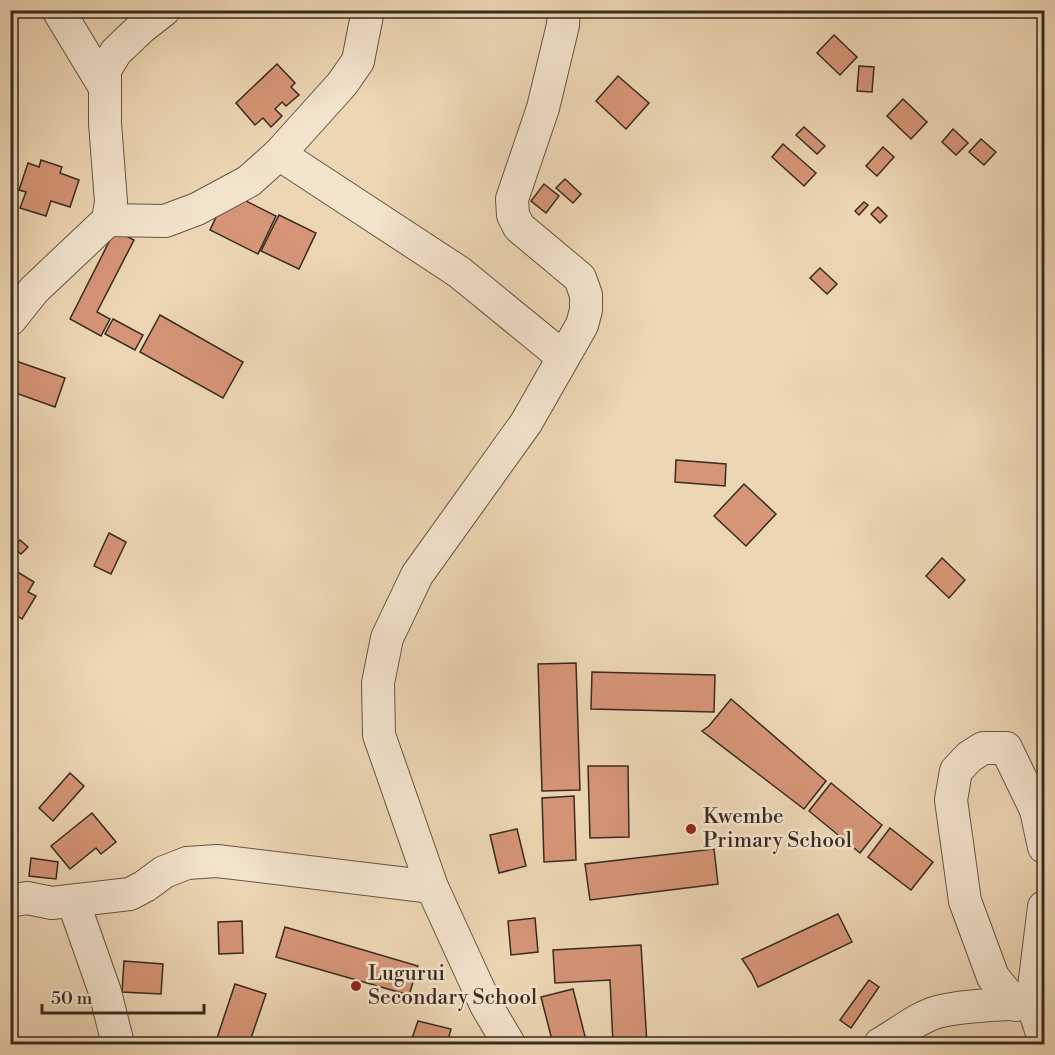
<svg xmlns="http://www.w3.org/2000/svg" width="1055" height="1055" viewBox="0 0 1055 1055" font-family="'Libre Bodoni',serif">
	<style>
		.building { fill: #d69577; stroke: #382b21; stroke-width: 1.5 }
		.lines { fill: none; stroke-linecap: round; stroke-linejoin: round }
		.minor-casing { stroke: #655646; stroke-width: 34 }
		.minor { stroke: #f3e4ce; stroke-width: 32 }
		.poi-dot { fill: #8f2418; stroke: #f3e4ce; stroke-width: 2 }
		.labels { text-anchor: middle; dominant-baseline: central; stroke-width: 5; stroke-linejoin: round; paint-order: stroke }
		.poi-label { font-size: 21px; fill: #382b21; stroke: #f3e4ce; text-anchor: start }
	</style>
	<rect width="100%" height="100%" fill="#edd6b3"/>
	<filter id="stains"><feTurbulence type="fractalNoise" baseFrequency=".00333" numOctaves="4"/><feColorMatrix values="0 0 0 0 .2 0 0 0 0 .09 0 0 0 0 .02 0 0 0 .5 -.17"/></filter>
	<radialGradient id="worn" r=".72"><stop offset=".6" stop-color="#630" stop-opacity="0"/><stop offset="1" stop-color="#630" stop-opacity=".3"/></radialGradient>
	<g class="building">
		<polygon points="834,35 857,57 840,75 817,53"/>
		<polygon points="277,64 295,83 291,87 299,95 286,106 282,102 275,109 282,116 271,127 263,118 255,125 236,103"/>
		<polygon points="859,66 874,67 872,92 857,91"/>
		<polygon points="618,76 649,103 626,129 596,101"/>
		<polygon points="903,99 927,122 911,139 887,116"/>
		<polygon points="804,127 825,146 817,154 796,135"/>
		<polygon points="953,129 968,143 956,155 942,142"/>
		<polygon points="981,139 996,152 984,165 969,152"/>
		<polygon points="783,144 816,173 804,186 772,157"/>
		<polygon points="883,147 894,157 877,176 866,166"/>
		<polygon points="41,160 62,167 60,173 79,180 70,207 51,201 46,216 20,208 26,192 19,190 28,163 39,167"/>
		<polygon points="565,179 581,194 573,203 556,188"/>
		<polygon points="544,184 559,196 546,213 531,201"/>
		<polygon points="228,192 276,216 258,254 210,230"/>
		<polygon points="864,202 868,205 859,215 855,211"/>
		<polygon points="878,207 887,216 880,223 871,214"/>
		<polygon points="279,215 316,233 299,269 261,251"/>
		<polygon points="115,230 134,240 97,312 110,319 101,336 70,319"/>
		<polygon points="820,268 837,284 827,294 810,278"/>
		<polygon points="160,315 243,362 223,398 140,352"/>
		<polygon points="113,319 143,335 135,350 105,334"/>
		<polygon points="13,360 65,378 55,407 10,391 10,368"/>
		<polygon points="676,460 726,464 725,486 675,482"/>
		<polygon points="744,484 776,514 746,546 714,516"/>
		<polygon points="109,533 126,542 111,574 94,566"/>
		<polygon points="20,540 28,547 21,554 13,547"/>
		<polygon points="942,558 965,580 949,598 926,576"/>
		<polygon points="11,568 34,582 28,592 36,596 22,619 16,615 11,623"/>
		<polygon points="576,663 580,790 542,791 538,664"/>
		<polygon points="592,672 715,675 714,712 591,709"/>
		<polygon points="731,699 826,781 804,809 702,731 709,726"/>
		<polygon points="588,766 628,766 629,837 590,838"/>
		<polygon points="70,773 84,786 53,821 39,808"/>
		<polygon points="831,783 882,825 860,853 809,811"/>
		<polygon points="574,796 576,860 544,862 542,798"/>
		<polygon points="92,813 116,842 101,854 96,848 70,869 51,846"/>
		<polygon points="890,828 933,862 911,890 868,857"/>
		<polygon points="517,829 526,866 499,873 490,835"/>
		<polygon points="714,849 718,884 590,900 585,864"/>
		<polygon points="31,858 58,862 56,879 29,876"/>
		<polygon points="838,914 852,942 758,987 752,974 742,959"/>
		<polygon points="535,918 538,952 511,955 508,921"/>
		<polygon points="242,921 243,953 219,954 218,922"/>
		<polygon points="285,927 418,966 409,995 276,957"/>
		<polygon points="641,945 647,1044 613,1044 610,980 555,983 553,950"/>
		<polygon points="124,961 163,964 161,994 122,992"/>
		<polygon points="869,980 879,987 851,1028 840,1020"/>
		<polygon points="235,984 266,994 249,1044 215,1044"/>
		<polygon points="573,989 587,1044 553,1044 541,997"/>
		<polygon points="418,1021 451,1029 447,1044 410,1044"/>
	</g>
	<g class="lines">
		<defs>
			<g id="minor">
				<polyline points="58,10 104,86"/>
				<polyline points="279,154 459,272 563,357"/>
				<polyline points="108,220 165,221 197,209 249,181 279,154 342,84 358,61 368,10"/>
				<polyline points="10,320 34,290 108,220 111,202 105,123 105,70 116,52 141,28 164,10"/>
				<polyline points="10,901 27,898 52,903 130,894 145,886 164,872 187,863 217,861 432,887"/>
				<polyline points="73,901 105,992 118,1044"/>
				<polyline points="1044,907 1032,1003 1044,1039"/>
				<polyline points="1016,1005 993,977 965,901 951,800 956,771 969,757 983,748 1006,748 1036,810 1044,847"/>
				<polyline points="509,1044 486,1005 432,887 379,735 378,683 387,638 417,575 526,423 582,325 586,310 586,295 580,278 519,227 513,215 512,199 543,108 563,25 564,10"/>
				<path d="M880 1044C898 1034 917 1018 937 1012 972 1003 1009 1006 1044 1001"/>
			</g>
		</defs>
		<use href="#minor" class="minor-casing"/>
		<use href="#minor" class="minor"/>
	</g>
	<g class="poi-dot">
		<circle cx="691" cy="829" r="6"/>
		<circle cx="356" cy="986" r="6"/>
	</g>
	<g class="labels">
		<g class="poi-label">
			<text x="703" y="817">Kwembe<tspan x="703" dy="24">Primary School</tspan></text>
			<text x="368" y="974">Lugurui<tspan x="368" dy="24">Secondary School</tspan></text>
		</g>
	</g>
	<rect width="1055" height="1055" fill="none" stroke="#edd6b3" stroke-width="36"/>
	<rect x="12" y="12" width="1031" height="1031" fill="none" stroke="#382b21" stroke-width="3"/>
	<rect x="18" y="18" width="1019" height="1019" fill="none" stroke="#382b21" stroke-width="1.5"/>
	<path d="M42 1004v9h162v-9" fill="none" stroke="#382b21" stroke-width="3"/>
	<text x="51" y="1004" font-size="18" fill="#382b21" stroke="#f3e4ce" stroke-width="4.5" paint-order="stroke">50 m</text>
	<rect width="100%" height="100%" filter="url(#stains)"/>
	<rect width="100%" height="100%" fill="url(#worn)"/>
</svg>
